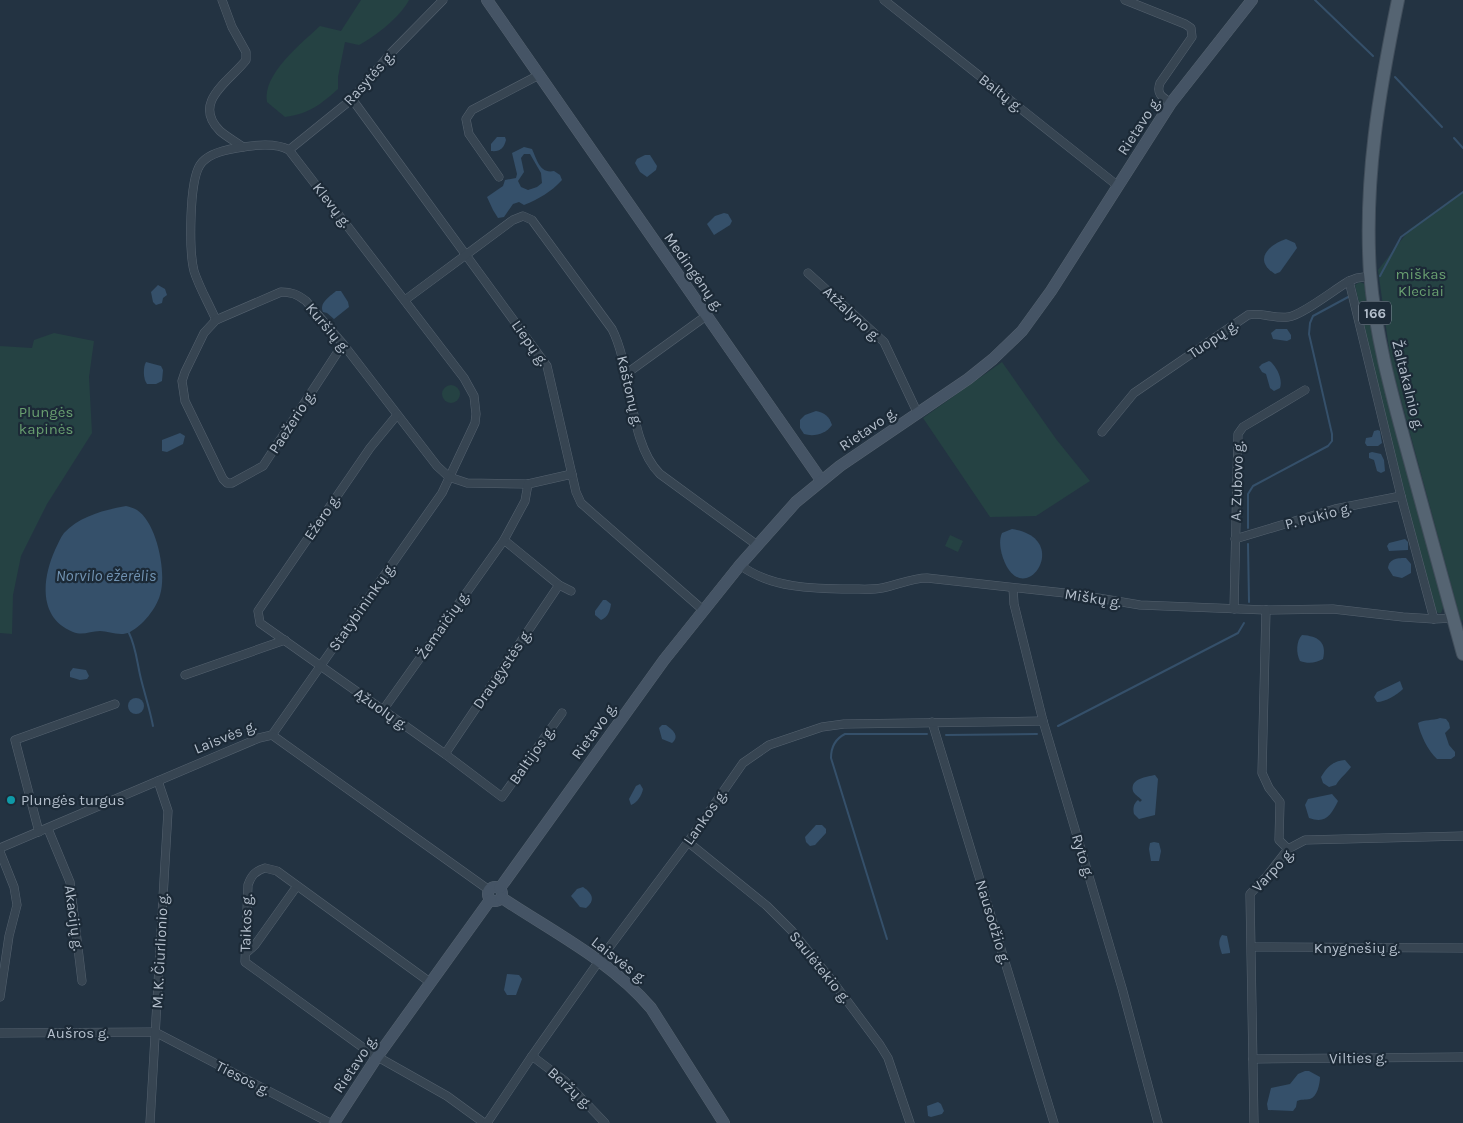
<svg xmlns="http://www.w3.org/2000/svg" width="1463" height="1123" viewBox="0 0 1463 1123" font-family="Karla,sans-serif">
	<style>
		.green { fill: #254243 }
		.water { fill: #35506a; fill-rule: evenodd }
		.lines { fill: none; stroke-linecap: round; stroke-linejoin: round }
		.stream { stroke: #35506a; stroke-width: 2 }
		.street-casing { stroke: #55626f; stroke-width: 9 }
		.secondary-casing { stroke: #55626f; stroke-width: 12 }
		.primary-casing { stroke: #414e5b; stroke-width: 14 }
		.street { stroke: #374552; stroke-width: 8 }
		.secondary { stroke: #455465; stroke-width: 11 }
		.primary { stroke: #556472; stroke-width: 12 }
		.culture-dot { fill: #0f9aa8; stroke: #1c2a37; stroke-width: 2 }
		.labels { text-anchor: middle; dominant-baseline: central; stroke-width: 4.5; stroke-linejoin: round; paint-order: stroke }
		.shield { fill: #1c2a37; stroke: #86929f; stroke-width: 1 }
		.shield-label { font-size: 14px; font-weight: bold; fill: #b4bfcc }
		.street-label { font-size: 15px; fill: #b4bfcc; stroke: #1c2a37 }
		.park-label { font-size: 15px; fill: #699f70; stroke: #1c2a37 }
		.poi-label { font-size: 15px; fill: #b4bfcc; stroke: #1c2a37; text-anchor: start }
		.water-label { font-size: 16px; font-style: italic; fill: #7193b2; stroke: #1c2a37 }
	</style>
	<rect width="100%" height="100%" fill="#233342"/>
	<g class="green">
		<path d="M361 0H409C400 17 376 36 359 45L345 42 338 77V89C321 104 309 114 285 117L267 102C262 74 302 43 320 26L341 31Z"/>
		<polygon points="1463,192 1463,620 1461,621 1391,363 1378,270 1410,229"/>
		<path d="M1360 282 1365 284 1366 287 1444 606 1441 613H1438L1436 610C1406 502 1379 394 1355 285Z"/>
		<polygon points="54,333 94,341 89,377 92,433 47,504 21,556 13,595 12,634 0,633 0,346 32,348 34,340"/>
		<polygon points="1002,362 1056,439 1090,481 1036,516 990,517 923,418"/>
		<circle cx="451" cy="394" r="9"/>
		<polygon points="950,535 963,541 958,552 945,546"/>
	</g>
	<g class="water">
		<path d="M497 137H505L506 140C504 148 500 152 491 151V144Z"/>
		<path d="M524 147 532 149C537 160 540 174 554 171L560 175 562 180C551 192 539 199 524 205L519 202 513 204 504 217 498 218 493 210 487 197 503 186 505 180 516 178 517 174 512 153ZM524 154H530L541 173 542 183 537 187 528 190 521 187 518 181 524 172 521 158Z"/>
		<polygon points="645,155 650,155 657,166 656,170 647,177 640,172 635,163 637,159"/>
		<polygon points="724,213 728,214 732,221 730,225 714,235 707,224 715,216"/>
		<path d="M1286 239 1295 243 1297 248 1280 272 1275 274C1253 260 1268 245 1286 239Z"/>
		<polygon points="158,285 165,289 167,295 163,298 162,303 156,305 153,302 151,292"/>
		<path d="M336 291H341L348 302 349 307 334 319 327 313 323 312C319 303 329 297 336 291Z"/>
		<polygon points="1276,329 1287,329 1291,335 1291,339 1287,341 1273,339 1271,333"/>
		<path d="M1269 361 1271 362C1277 368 1283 379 1280 388L1274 391 1270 388 1266 374 1262 372 1259 367 1262 364Z"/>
		<path d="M146 362 161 366 163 370 162 381 156 384H147C143 379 143 367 146 362Z"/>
		<path d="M816 411C825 413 829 416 832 425 826 434 814 437 804 434L800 428V420L805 415Z"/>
		<polygon points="1378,430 1380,431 1382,443 1378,446 1367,446 1365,443 1366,438 1372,437 1374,431"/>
		<polygon points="180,433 185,436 183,444 167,452 162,451 162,440"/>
		<polygon points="1372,452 1381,454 1384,460 1385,471 1381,473 1377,471 1374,460 1369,458 1369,453"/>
		<path d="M126 506C130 507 134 508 137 510 157 523 167 573 160 595 156 609 143 625 130 632 120 637 109 631 100 631 90 631 83 636 73 632 38 618 42 579 55 550 58 544 60 538 64 533 80 516 104 510 126 506Z"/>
		<path d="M1012 529C1073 538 1026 609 1005 563 1001 554 998 542 1002 533Z"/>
		<polygon points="1405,539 1408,542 1408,550 1389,551 1387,546 1389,543"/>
		<path d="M1406 558 1411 564V573L1402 578 1393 576 1388 568C1389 558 1399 558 1406 558Z"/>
		<path d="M603 600H606L611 604C610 611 608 617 601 620L595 615V611Z"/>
		<path d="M1302 635C1318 636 1327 642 1323 659 1316 663 1308 664 1300 661 1296 654 1296 641 1302 635Z"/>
		<polygon points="73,668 86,670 89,676 87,679 80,680 70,677 70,672"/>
		<path d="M1400 681 1403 689C1397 695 1385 702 1377 702L1374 697 1377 692Z"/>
		<circle cx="136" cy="706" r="8"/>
		<path d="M1440 718 1446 719 1449 723 1450 728 1445 733 1449 745 1455 752V756L1451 759H1437C1428 751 1420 734 1418 723 1425 719 1432 721 1440 718Z"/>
		<path d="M662 725H666C673 730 680 736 672 743L662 739 659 728Z"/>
		<path d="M1345 760 1351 767C1346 774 1340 778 1336 785L1329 787 1323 783 1321 777C1327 767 1333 761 1345 760Z"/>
		<path d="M1155 775 1158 779 1155 815 1139 819 1134 814C1133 809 1133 804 1138 800L1140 802 1142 800C1139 797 1134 794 1133 791 1130 778 1147 777 1155 775Z"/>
		<path d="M640 784 643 789C642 795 637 803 631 805L629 799 636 786Z"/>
		<path d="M1332 794 1338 801C1331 815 1326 824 1309 818L1305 805 1308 799Z"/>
		<polygon points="816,825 822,825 826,829 826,833 815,845 810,846 806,842 805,837"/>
		<polygon points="1154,842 1159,843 1161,851 1159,861 1151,861 1149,849 1150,843"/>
		<path d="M583 887C592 893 596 900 586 908L580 907 571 896 577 889Z"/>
		<path d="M1222 935 1227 936 1230 951V953L1222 954C1220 947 1217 942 1222 935Z"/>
		<polygon points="507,974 519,975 522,979 516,995 507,995 504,990"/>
		<path d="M1305 1071H1309L1320 1077C1320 1084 1317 1097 1310 1099 1305 1100 1301 1099 1297 1101L1296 1107 1293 1111 1268 1110 1267 1104 1271 1088 1290 1084 1298 1074Z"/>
		<polygon points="938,1102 941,1104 944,1111 942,1114 931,1117 928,1116 927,1106"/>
	</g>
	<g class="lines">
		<g class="stream">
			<polyline points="1315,0 1373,56"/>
			<polyline points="1395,77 1442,127"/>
			<polyline points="1454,138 1463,148"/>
			<polyline points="1380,276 1401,237 1463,192"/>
			<polyline points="1248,528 1248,494 1253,486 1328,446 1332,441 1332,434 1309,334 1310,323 1313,316 1350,296"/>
			<polyline points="1248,544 1249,602"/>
			<path d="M129 633C136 647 137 663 141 679 145 695 150 710 153 726"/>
			<polyline points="1058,726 1238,633 1244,623"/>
			<polyline points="946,735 1037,734"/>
			<path d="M887 939 831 758C831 747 835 739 845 734H927"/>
		</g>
		<defs>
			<g id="street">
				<path d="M222 0 232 27 246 52V60C230 81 191 102 220 131 227 137 236 142 243 147"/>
				<polyline points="884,0 1118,186"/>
				<path d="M1125 0 1185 24 1191 28 1192 37 1160 83C1156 94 1162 97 1171 103"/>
				<polyline points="352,99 547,366 576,492 581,503 703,610"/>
				<polyline points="289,150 352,99 391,53 443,0"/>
				<polyline points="499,177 469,134 466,119 472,110 539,75"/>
				<polyline points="808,273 884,342 918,414"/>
				<polyline points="1349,281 1401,496 1434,619"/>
				<path d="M405 300 513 220 523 216 532 220 612 329C633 370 628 443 660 474L757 545"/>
				<path d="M216 320C209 304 199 287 194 271 189 251 189 182 200 165 207 154 224 150 237 148 253 145 275 142 289 150L464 378 474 396 476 414 475 423 442 493 272 735"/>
				<path d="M343 344 263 466 232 483H227L223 479 185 401 182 381 185 372 204 333 216 320 281 292C291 292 297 294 306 301L343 344 437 466 449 477 467 483 528 484 572 474"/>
				<polyline points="626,372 630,371 706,316"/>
				<polyline points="397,415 370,448 258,611 260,623 445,754 502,797 562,713"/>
				<path d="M1102 432 1134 393 1248 315C1261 312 1274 319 1288 317 1301 316 1335 289 1349 281L1357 278 1371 276"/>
				<polyline points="528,484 525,501 504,540 559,585 571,591"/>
				<polyline points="1235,539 1335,509 1401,496"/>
				<path d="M740 565C770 588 814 589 851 589 861 589 872 590 882 588 898 585 911 578 927 578L1074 594 1140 605 1266 610 1333 609 1403 617 1434 619 1453 618"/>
				<polyline points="1013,588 1014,604 1043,721 1122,988 1158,1123"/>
				<polyline points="1234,609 1238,434 1243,427 1305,390"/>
				<polyline points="1266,610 1262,773 1269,788 1280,802 1279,840 1288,849"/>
				<polyline points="185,675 285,640"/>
				<polyline points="383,710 504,540"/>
				<polyline points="932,722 1054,1123"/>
				<polyline points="445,754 559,585"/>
				<polyline points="48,829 70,882 82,981"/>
				<polyline points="39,832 15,740 115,704"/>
				<polyline points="688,842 767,906 792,931 830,978 880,1045 888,1058 910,1123"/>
				<polyline points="0,848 259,738 272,735 489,890"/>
				<polyline points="0,852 14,887 17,905 9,936 0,997"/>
				<polyline points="1252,947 1463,948"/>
				<polyline points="246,953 255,945 297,886"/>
				<path d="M431 983 277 871 265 868C255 871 251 876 248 885L245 962 369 1052 447 1096 484 1123"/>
				<polyline points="0,1033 155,1032 330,1123"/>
				<polyline points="532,1056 565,1081 605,1123"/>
				<polyline points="1253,1059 1463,1057"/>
				<polyline points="150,1123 168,811 158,781"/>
				<polyline points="487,1123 532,1056 599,961 688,842 743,763 769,745 822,727 844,724 1043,721"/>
				<polyline points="1254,1123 1250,894 1267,876 1288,849 1305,840 1463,836"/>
			</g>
			<g id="secondary">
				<polyline points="487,0 821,480"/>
				<circle cx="495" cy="894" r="7"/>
				<polyline points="500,888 664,660 740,565 796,502 840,466 968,379 993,359 1022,331 1051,291 1171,103 1252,0"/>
				<path d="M502 898C553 932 611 961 651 1008L724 1123"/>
				<polyline points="334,1123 377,1057 490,900"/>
			</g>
			<path id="primary" d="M1398 0C1379 92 1364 179 1370 273 1375 333 1391 392 1407 450 1425 518 1444 586 1463 654"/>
		</defs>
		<use href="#street" class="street-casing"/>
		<use href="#secondary" class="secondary-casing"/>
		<use href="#primary" class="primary-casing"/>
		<use href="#street" class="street"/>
		<use href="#secondary" class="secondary"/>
		<use href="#primary" class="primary"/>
	</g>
	<circle class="culture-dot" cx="11" cy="800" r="5"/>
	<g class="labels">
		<rect class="shield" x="1359" y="301.5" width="32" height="23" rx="4"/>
		<g class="shield-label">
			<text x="1375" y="313">166</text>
		</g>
		<g class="street-label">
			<text transform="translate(369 78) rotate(-48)">Rasytės g.</text>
			<text transform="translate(1001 93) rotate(38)">Baltų g.</text>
			<text transform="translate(1139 126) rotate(-57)">Rietavo g.</text>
			<text transform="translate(332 205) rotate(52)">Klevų g.</text>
			<text transform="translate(694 272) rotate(55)">Medingėnų g.</text>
			<text transform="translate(852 314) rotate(43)">Atžalyno g.</text>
			<text transform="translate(328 328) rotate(50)">Kuršių g.</text>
			<text transform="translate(1213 339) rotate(-34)">Tuopų g.</text>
			<text transform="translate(530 343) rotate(55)">Liepų g.</text>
			<text transform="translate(1408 385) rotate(76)">Žaltakalnio g.</text>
			<text transform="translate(630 391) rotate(77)">Kaštonų g.</text>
			<text transform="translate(292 422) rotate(-57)">Paežerio g.</text>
			<text transform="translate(868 429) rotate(-34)">Rietavo g.</text>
			<text transform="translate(1237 481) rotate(-88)">A. Zubovo g.</text>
			<text transform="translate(1318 516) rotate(-15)">P. Pukio g.</text>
			<text transform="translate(322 517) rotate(-56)">Ežero g.</text>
			<text transform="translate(1093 598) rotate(9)">Miškų g.</text>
			<text transform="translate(362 607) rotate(-55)">Statybininkų g.</text>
			<text transform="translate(443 625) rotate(-55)">Žemaičių g.</text>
			<text transform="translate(502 669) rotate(-56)">Draugystės g.</text>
			<text transform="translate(381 709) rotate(35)">Ąžuolų g.</text>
			<text transform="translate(594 731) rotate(-54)">Rietavo g.</text>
			<text transform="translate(225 737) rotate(-22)">Laisvės g.</text>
			<text transform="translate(532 755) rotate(-55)">Baltijos g.</text>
			<text transform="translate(705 817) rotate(-55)">Lankos g.</text>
			<text transform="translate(1083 856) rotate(73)">Ryto g.</text>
			<text transform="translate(1273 870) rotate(-47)">Varpo g.</text>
			<text transform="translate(74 918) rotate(82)">Akacijų g.</text>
			<text transform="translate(993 922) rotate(73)">Nausodžio g.</text>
			<text transform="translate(246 923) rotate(-88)">Taikos g.</text>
			<text x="1357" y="948">Knygnešių g.</text>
			<text transform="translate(160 951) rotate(-87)">M. K. Čiurlionio g.</text>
			<text transform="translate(619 960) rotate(38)">Laisvės g.</text>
			<text transform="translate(820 967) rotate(51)">Saulėtekio g.</text>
			<text x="78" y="1033">Aušros g.</text>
			<text transform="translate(1358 1058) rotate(-1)">Vilties g.</text>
			<text transform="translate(355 1064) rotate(-56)">Rietavo g.</text>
			<text transform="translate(243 1078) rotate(27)">Tiesos g.</text>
			<text transform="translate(570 1088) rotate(42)">Beržų g.</text>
		</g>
		<g class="park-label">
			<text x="1421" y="274">miškas<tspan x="1421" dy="17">Kleciai</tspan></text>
			<text x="46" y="412">Plungės<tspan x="46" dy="17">kapinės</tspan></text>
		</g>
		<g class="poi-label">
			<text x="21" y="800">Plungės turgus</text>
		</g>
		<g class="water-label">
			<text x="106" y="575">Norvilo ežerėlis</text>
		</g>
	</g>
</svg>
